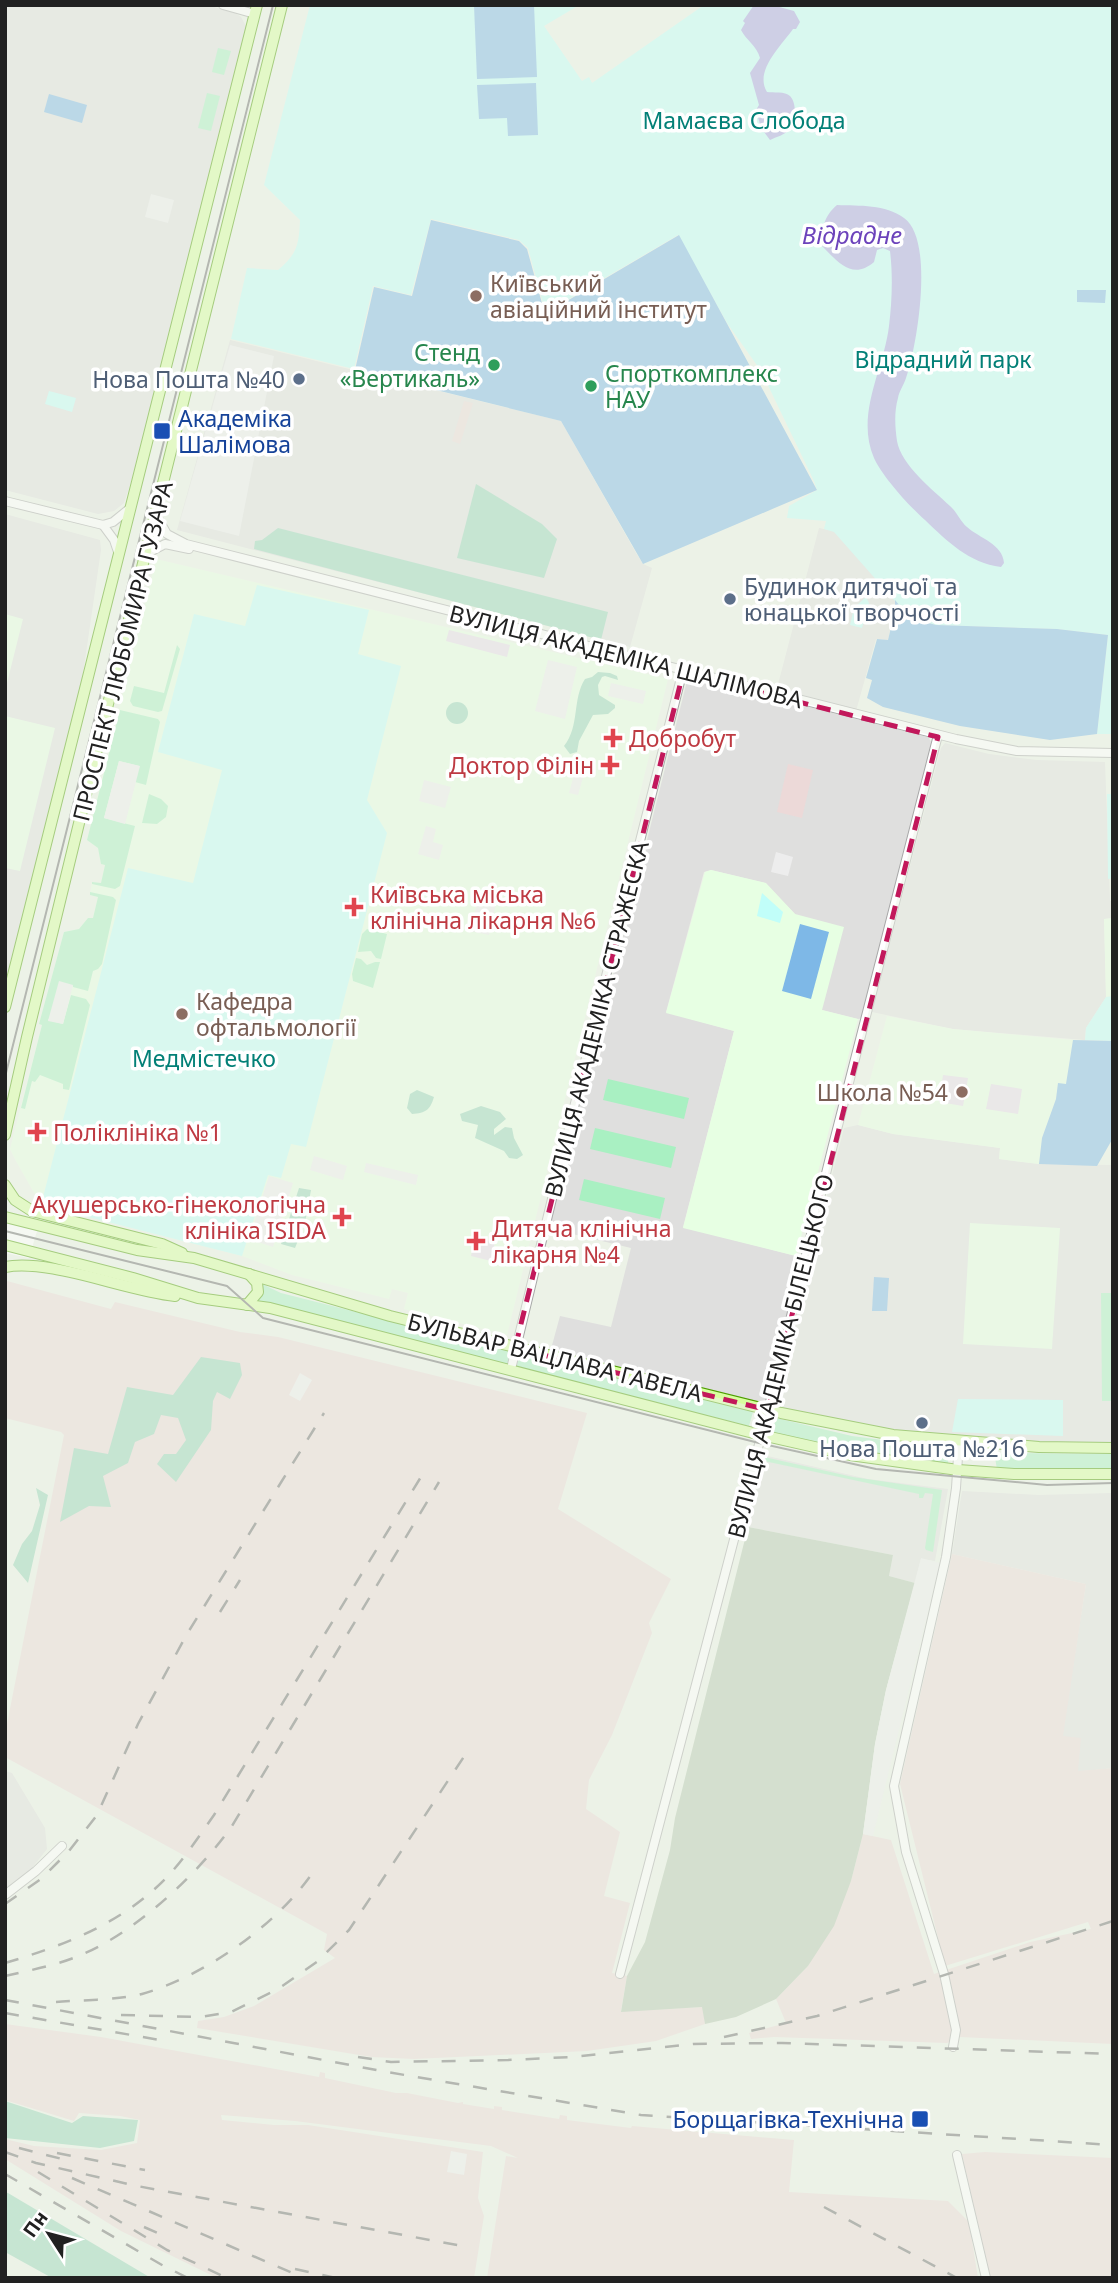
<svg xmlns="http://www.w3.org/2000/svg" width="1118" height="2283" viewBox="0 0 1118 2283" font-family="'Noto Sans',sans-serif">
	<style>
		.residential { fill: #dfdfde }
		.industrial { fill: #ecd9d8 }
		.education { fill: #e7ffe3 }
		.construction { fill: #b5c8b1 }
		.grass { fill: #a9f0c2 }
		.forest { fill: #98d5b9 }
		.park { fill: #c1fef9 }
		.pitch { fill: #7eb8e7 }
		.parking { fill: #ededed }
		.plaza { fill: #e6dbe8 }
		.water { fill: #a8a4e3 }
		.pier { fill: #fff }
		.lines { fill: none; stroke-linecap: round; stroke-linejoin: round }
		.minor-casing { stroke: #a8a8a8; stroke-width: 10 }
		.major-casing { stroke: #4e9e00; stroke-width: 12 }
		.minor { stroke: #fff; stroke-width: 8 }
		.major { stroke: #d8ff9f; stroke-width: 10 }
		.tram { stroke: #6f6f6f; stroke-width: 2 }
		.rail { stroke: #6f6f6f; stroke-width: 2.5; stroke-dasharray: 14 14; stroke-linecap: butt }
		.marked { fill: none; stroke: #c2185b; stroke-width: 5; stroke-dasharray: 14 9; stroke-linejoin: round }
		.education-dot { fill: #8d6e63; stroke: #fff; stroke-width: 2.5 }
		.leisure-dot { fill: #2e9e5b; stroke: #fff; stroke-width: 2.5 }
		.service-dot { fill: #5c6f8a; stroke: #fff; stroke-width: 2.5 }
		.transit-dot { fill: #1a4fb4; stroke: #fff; stroke-width: 2.5 }
		.health-dot { fill: #e0444e; stroke: #fff; stroke-width: 2.5 }
		.labels { text-anchor: middle; dominant-baseline: central; stroke-width: 7; stroke-linejoin: round; paint-order: stroke }
		.park-label { font-size: 23px; fill: #038077; stroke: #fff }
		.education-label { font-size: 23px; fill: #785e54; stroke: #fff; text-anchor: start }
		.leisure-label { font-size: 23px; fill: #27864d; stroke: #fff; text-anchor: end }
		.service-label { font-size: 23px; fill: #4e5e75; stroke: #fff; text-anchor: end }
		.transit-label { font-size: 23px; fill: #164399; stroke: #fff; text-anchor: start }
		.street-label { font-size: 23px; fill: #212121; stroke: #fff }
		.health-label { font-size: 23px; fill: #be3a42; stroke: #fff; text-anchor: start }
		.water-label { font-size: 24px; font-style: italic; fill: #6c43bb; stroke: #fff }
	</style>
	<rect width="100%" height="100%" fill="#ecf2e7"/>
	<g class="residential">
		<polygon points="5,5 207,5 235,13 241,17 246,26 178,320 148,430 124,503 114,511 98,514 5,490"/>
		<polygon points="230,340 561,421 636,553 643,564 652,568 630,647 177,530"/>
		<polygon points="5,514 100,540 101,550 76,722 5,1002"/>
		<polygon points="819,528 834,531 895,600 895,611 888,640 876,639 856,711 776,692"/>
		<polygon points="690,677 928,737 932,743 863,1018 858,1019 822,1010 795,914 765,883 711,870 704,872 666,1012 734,1031 683,1227 796,1256 801,1259 766,1403 763,1406 553,1354 551,1349 560,1316 611,1327 631,1248 556,1230 550,1225 687,681"/>
		<polygon points="945,743 989,754 1037,760 1105,762 1110,901 1113,901 1113,918 1104,919 1106,997 1086,1028 1085,1040 953,1029 872,1012 941,748"/>
		<polygon points="858,1125 893,1134 1000,1148 999,1159 1039,1164 1113,1165 1113,1444 1080,1445 883,1429 776,1408 774,1405 844,1128"/>
		<polygon points="763,1455 868,1479 948,1489 935,1561 921,1559 915,1583 889,1576 893,1555 748,1527"/>
		<polygon points="962,1491 1039,1495 1113,1493 1113,1768 1077,1772 1062,1736 1086,1584 952,1554"/>
		<polygon points="5,1771 12,1773 45,1828 47,1849 24,1878 5,1891"/>
	</g>
	<g class="industrial">
		<polygon points="464,401 473,403 460,444 452,441"/>
		<polygon points="788,764 813,770 802,818 777,812"/>
		<polygon points="7,1281 111,1309 115,1302 240,1332 278,1337 587,1413 558,1509 671,1579 649,1623 652,1633 612,1735 589,1780 586,1809 620,1832 604,1896 630,1903 612,1973 627,1976 621,2011 703,2007 705,2024 656,2041 587,2051 414,2059 371,2057 197,2028 198,2021 224,2017 254,2006 335,1958 324,1950 327,1934 5,1757 5,1734 64,1435 61,1432 5,1418 5,1289"/>
		<polygon points="952,1554 1086,1584 1063,1736 1081,1738 1078,1771 1113,1768 1113,2044 960,2037 947,2043 774,2037 751,2039 749,2033 786,2023 776,1999 808,1966 851,1881 863,1834 891,1840 934,1974 1030,1942 1091,1929 1088,1922 945,1966 900,1784"/>
		<polygon points="5,2024 101,2037 319,2077 320,2072 325,2073 325,2078 396,2093 407,2093 458,2103 463,2102 463,2104 494,2109 494,2106 502,2107 502,2110 559,2119 560,2115 567,2116 567,2120 631,2128 632,2126 794,2140 789,2192 948,2201 969,2222 978,2278 487,2278 506,2156 518,2158 491,2146 295,2121 221,2115 222,2120 274,2125 308,2125 483,2152 478,2198 484,2216 474,2278 217,2278 121,2231 5,2159 5,2139 34,2146 101,2150 137,2143 140,2120 120,2116 79,2113 74,2121 5,2100"/>
		<polygon points="985,2152 1113,2158 1113,2278 990,2278 962,2154"/>
	</g>
	<g class="education">
		<polygon points="156,559 668,679 507,1335 404,1309 408,1293 392,1289 389,1299 292,1275 242,1256 41,1205 16,1161 10,1149 42,1025 39,1024 64,932 79,929 88,918 93,918 98,897 90,895 92,882 101,883 105,865 101,864 98,848 87,840"/>
		<polygon points="5,614 23,619 5,691"/>
		<polygon points="5,716 55,728 20,871 5,868"/>
		<polygon points="711,870 766,883 795,914 844,927 822,1010 858,1019 796,1256 683,1228 734,1031 666,1013 705,872"/>
		<polygon points="1113,918 1113,996 1106,997 1104,919"/>
		<polygon points="887,1016 953,1029 1073,1040 1066,1084 1058,1084 1056,1099 1042,1138 1039,1164 999,1159 1000,1148 893,1134 858,1125"/>
		<polygon points="970,1223 1060,1228 1052,1349 963,1344"/>
	</g>
	<polygon class="construction" points="748,1527 893,1555 889,1576 915,1583 886,1690 875,1744 863,1834 851,1881 834,1926 808,1966 776,1999 736,2017 705,2024 702,2007 621,2012 627,1976 645,1942 670,1850 675,1818"/>
	<g class="grass">
		<polygon points="218,48 231,51 224,75 212,72"/>
		<polygon points="207,93 220,96 211,131 198,128"/>
		<polygon points="177,645 180,649 162,711 158,712 133,706 130,701 134,686 164,693"/>
		<polygon points="120,710 158,719 160,722 146,785 135,782 139,766 119,761 104,818 135,826 120,886 115,889 92,884 92,882 101,883 105,865 101,864 98,848 87,840"/>
		<polygon points="149,794 161,799 168,806 166,817 157,824 142,823"/>
		<polygon points="90,892 113,897 116,900 102,964 98,969 93,971 88,991 73,987 73,985 48,1020 63,1024 71,995 86,999 90,1005 69,1090 63,1089 63,1084 40,1075 35,1082 32,1081 25,1109 21,1108 42,1025 39,1024 64,932 79,929 88,918 93,918 98,897 90,895"/>
		<polygon points="367,929 387,934 381,959 376,958 371,951 358,952 362,934"/>
		<polygon points="356,958 361,959 367,965 375,962 380,962 373,988 353,981 352,974"/>
		<polygon points="608,1079 689,1098 684,1119 603,1100"/>
		<polygon points="595,1128 676,1147 671,1168 590,1149"/>
		<polygon points="584,1179 665,1198 660,1219 579,1200"/>
		<polygon points="260,1283 281,1293 753,1412 749,1426 256,1303"/>
		<polygon points="1101,1293 1113,1293 1113,1401 1102,1401"/>
		<polygon points="776,1418 852,1436 945,1448 949,1452 948,1463 943,1465 851,1450 772,1434"/>
		<polygon points="1003,1453 1113,1454 1113,1472 997,1469 995,1458"/>
		<polygon points="760,1456 853,1477 942,1490 933,1552 926,1550 925,1548 933,1494 925,1493 923,1498 919,1498 919,1494 764,1461 761,1469 757,1468"/>
	</g>
	<g class="forest">
		<polygon points="476,484 542,524 557,539 544,578 457,558"/>
		<polygon points="278,528 608,612 601,640 254,549 255,541 262,540"/>
		<path d="M598 672 610 673 617 676 618 680 605 676 602 677 598 685 599 695 615 705V708L608 714 593 715 579 741 577 752 570 754 564 746C580 726 572 699 585 679L592 677Z"/>
		<circle cx="457" cy="713" r="11"/>
		<path d="M417 1090 434 1097C430 1110 426 1113 412 1114L407 1108 410 1094Z"/>
		<polygon points="481,1106 500,1112 506,1119 494,1129 494,1135 505,1127 512,1128 514,1138 523,1155 517,1159 509,1158 504,1151 475,1138 478,1125 462,1121 460,1114"/>
		<polygon points="299,1188 311,1190 305,1223 295,1248 281,1244"/>
		<polygon points="201,1357 240,1363 242,1375 230,1399 217,1392 213,1401 211,1430 176,1482 157,1464 164,1454 176,1454 186,1440 178,1418 161,1415 154,1434 135,1442 128,1463 103,1476 111,1507 89,1506 60,1522 74,1448 108,1454 127,1387 173,1395"/>
		<polygon points="36,1488 48,1495 28,1583 13,1565 22,1544 32,1531 40,1505"/>
		<polygon points="5,2101 72,2123 83,2116 138,2120 134,2141 100,2148 5,2138"/>
		<polygon points="5,2192 8,2193 151,2278 52,2278 5,2252"/>
	</g>
	<g class="park">
		<path d="M310 5H575L576 7 544 26 582 81 589 77 592 83 704 5H1113V734H1097L1108 635 1057 629 936 625 910 618 834 532 824 529 826 521 787 518 789 506 817 490 814 481 761 371 727 323 678 235 550 310 544 307 528 248 519 240 431 219 411 295 373 286 354 369 231 339 247 268 278 270C297 254 299 245 300 220L264 185Z"/>
		<polygon points="49,391 76,398 72,412 45,404"/>
		<polygon points="257,585 369,610 358,654 401,666 367,800 387,833 306,1147 291,1144 281,1178 268,1175 242,1256 41,1205 128,868 193,883 222,770 158,752 194,614 245,626"/>
		<polygon points="866,597 869,603 862,628 850,625 854,608"/>
		<polygon points="1107,794 1113,794 1113,878 1108,879"/>
		<polygon points="762,893 783,912 780,923 757,916"/>
		<polygon points="1113,996 1113,1041 1085,1040 1086,1028 1106,997"/>
		<polygon points="958,1399 1063,1400 1063,1436 952,1432"/>
	</g>
	<g class="pitch">
		<polygon points="474,5 534,5 537,77 477,79"/>
		<polygon points="536,83 538,135 508,136 507,118 479,119 477,85"/>
		<polygon points="49,94 87,105 82,123 44,112"/>
		<polygon points="431,220 519,241 527,249 543,307 550,311 679,235 817,490 643,564 561,421 355,370 374,287 412,296"/>
		<polygon points="1077,290 1106,290 1105,303 1077,302"/>
		<polygon points="895,600 910,618 936,625 1057,629 1108,635 1097,734 1050,740 960,726 883,707 867,698 872,680 866,678 877,639 888,640 895,611"/>
		<polygon points="800,924 829,932 811,999 782,991"/>
		<polygon points="1073,1040 1113,1041 1113,1138 1097,1166 1039,1164 1042,1138 1056,1099 1058,1083 1066,1084"/>
		<polygon points="874,1277 889,1278 887,1311 872,1311"/>
	</g>
	<g class="parking">
		<polygon points="151,194 174,200 168,223 145,217"/>
		<polygon points="230,345 274,356 239,536 180,521"/>
		<polygon points="548,660 577,667 565,719 535,711"/>
		<polygon points="611,683 646,691 643,704 608,696"/>
		<polygon points="578,760 587,763 578,795 569,793"/>
		<polygon points="119,761 140,766 125,824 104,818"/>
		<polygon points="424,780 451,787 445,808 419,801"/>
		<polygon points="426,826 436,829 433,842 443,845 439,860 418,854"/>
		<polygon points="776,852 793,857 788,876 771,872"/>
		<polygon points="478,899 496,904 489,935 470,931"/>
		<polygon points="59,981 73,985 63,1024 48,1021"/>
		<polygon points="314,1156 347,1166 343,1180 310,1170"/>
		<polygon points="366,1163 418,1175 416,1185 364,1172"/>
		<polygon points="269,1176 293,1183 273,1247 249,1239"/>
		<polygon points="300,1373 312,1380 300,1401 289,1395"/>
		<polygon points="921,1558 940,1563 873,1836 863,1834 875,1744 886,1690"/>
		<polygon points="451,2151 467,2154 464,2175 447,2172"/>
	</g>
	<g class="plaza">
		<polygon points="449,630 510,645 507,657 446,641"/>
		<polygon points="943,1075 968,1078 963,1106 939,1102"/>
		<polygon points="991,1084 1022,1089 1018,1114 986,1109"/>
		<polygon points="475,1237 495,1242 491,1261 471,1256"/>
	</g>
	<g class="water">
		<path d="M754 5H772L794 11 800 22 796 29H793C781 46 754 71 767 92 773 93 785 91 790 96 797 103 796 121 790 129 785 135 776 137 770 140L761 128 756 110 759 105 750 73 760 58C757 46 746 40 741 30L745 23 743 21Z"/>
		<path d="M837 205C860 206 885 204 904 218 935 240 917 346 906 378 904 385 899 391 898 398 894 412 895 427 897 441 901 465 933 490 950 506 957 512 960 521 967 527 979 538 1003 544 1004 563L1001 567C969 563 947 541 925 520 909 506 882 476 874 458 855 414 884 369 889 326 892 302 893 275 890 251L883 248 877 250 874 262C852 281 837 261 821 245 822 228 824 216 837 205Z"/>
	</g>
	<polygon class="pier" points="5,1212 40,1221 29,1258 5,1253"/>
	<g class="lines">
		<defs>
			<g id="minor">
				<polyline points="223,5 255,14"/>
				<polyline points="5,501 103,525 113,522 129,509"/>
				<polyline points="156,515 167,534 186,544 956,739 1017,751 1113,753"/>
				<polyline points="103,525 114,540 118,552"/>
				<polyline points="146,554 165,544 189,549"/>
				<polyline points="511,1369 597,1012 683,670"/>
				<polyline points="5,1895 36,1871 62,1846"/>
				<polyline points="620,1974 768,1410 832,1149 938,735"/>
				<polyline points="953,2047 956,2030 944,1974 906,1852 894,1786 946,1557 956,1488 959,1441"/>
				<polyline points="957,2155 986,2278"/>
			</g>
			<g id="major">
				<polyline points="5,1007 257,5"/>
				<polyline points="5,1135 27,1037 108,704 282,5"/>
				<polyline points="5,1185 15,1200 32,1211 162,1244 182,1253"/>
				<polyline points="5,1217 137,1250 194,1258 390,1316 781,1413 893,1435 1039,1447 1113,1448"/>
				<polyline points="5,1245 133,1278 198,1298 270,1308 761,1435 850,1455 958,1470 1014,1474 1113,1474"/>
				<path d="M5 1267C49 1258 126 1291 175 1296"/>
				<polyline points="247,1305 258,1292 257,1283 249,1274"/>
			</g>
		</defs>
		<use href="#minor" class="minor-casing"/>
		<use href="#major" class="major-casing"/>
		<use href="#minor" class="minor"/>
		<use href="#major" class="major"/>
		<g class="tram">
			<polyline points="5,1077 273,5"/>
			<polyline points="5,1231 227,1286 263,1318 759,1443 876,1469 1047,1485 1113,1483"/>
		</g>
		<g class="rail">
			<polyline points="220,1612 240,1580"/>
			<polyline points="5,1904 41,1879 69,1851 97,1815 138,1724 187,1634 324,1413"/>
			<path d="M5 1963C66 1945 125 1922 169 1875 186 1856 200 1835 214 1815L424 1472"/>
			<path d="M5 1976C31 1970 59 1965 83 1954 137 1931 198 1874 232 1826L439 1482"/>
			<polyline points="5,2000 387,2072 641,2115 1113,2145"/>
			<path d="M56 2002C80 2000 120 2000 142 1994 204 1976 274 1927 311 1875"/>
			<polyline points="5,2013 160,2040"/>
			<polyline points="121,2015 201,2017 231,2012 278,1989 318,1961 349,1930 469,1749"/>
			<polyline points="724,2037 817,2016 1113,1921"/>
			<polyline points="358,2057 391,2062 508,2060 571,2057 693,2044 782,2043 1113,2054"/>
			<polyline points="19,2148 66,2160"/>
			<polyline points="5,2152 36,2163 137,2186 468,2247"/>
			<polyline points="57,2153 145,2170"/>
			<polyline points="38,2172 167,2250 227,2278"/>
			<polyline points="5,2174 162,2265 188,2278"/>
			<polyline points="72,2178 304,2278"/>
			<polyline points="824,2207 957,2278"/>
			<polyline points="144,2227 169,2238"/>
			<polyline points="295,2269 336,2278"/>
		</g>
	</g>
	<path d="M0 0H1118V2283H0ZM683 673 938 737 768 1410 515 1348Z" fill="#ecf2e7" fill-opacity=".55" fill-rule="evenodd"/>
	<path class="marked" d="M683 673 938 737 768 1410 515 1348Z"/>
	<g class="education-dot">
		<circle cx="476" cy="296" r="7"/>
		<circle cx="182" cy="1014" r="7"/>
		<circle cx="962" cy="1092" r="7"/>
	</g>
	<g class="leisure-dot">
		<circle cx="494" cy="365" r="7"/>
		<circle cx="591" cy="386" r="7"/>
	</g>
	<g class="service-dot">
		<circle cx="299" cy="379" r="7"/>
		<circle cx="730" cy="599" r="7"/>
		<circle cx="922" cy="1423" r="7"/>
	</g>
	<g class="transit-dot">
		<rect x="153" y="422" width="18" height="18" rx="3.5"/>
		<rect x="911" y="2110" width="18" height="18" rx="3.5"/>
	</g>
	<g class="health-dot">
		<path d="M609.5 727.5h7v7h7v7h-7v7h-7v-7h-7v-7h7z"/>
		<path d="M606.5 754.5h7v7h7v7h-7v7h-7v-7h-7v-7h7z"/>
		<path d="M350.5 896.5h7v7h7v7h-7v7h-7v-7h-7v-7h7z"/>
		<path d="M33.5 1121.5h7v7h7v7h-7v7h-7v-7h-7v-7h7z"/>
		<path d="M338.5 1206.5h7v7h7v7h-7v7h-7v-7h-7v-7h7z"/>
		<path d="M472.5 1230.5h7v7h7v7h-7v7h-7v-7h-7v-7h7z"/>
	</g>
	<g class="labels">
		<g class="park-label">
			<text x="744" y="120">Мамаєва Слобода</text>
			<text x="943" y="359">Відрадний парк</text>
			<text x="204" y="1058">Медмістечко</text>
		</g>
		<g class="education-label">
			<text x="490" y="283">Київський<tspan x="490" dy="26">авіаційний інститут</tspan></text>
			<text x="196" y="1001">Кафедра<tspan x="196" dy="26">офтальмології</tspan></text>
			<text x="948" y="1092" text-anchor="end">Школа №54</text>
		</g>
		<g class="leisure-label">
			<text x="480" y="352">Стенд<tspan x="480" dy="26">«Вертикаль»</tspan></text>
			<text x="605" y="373" text-anchor="start">Спорткомплекс<tspan x="605" dy="26">НАУ</tspan></text>
		</g>
		<g class="service-label">
			<text x="285" y="379">Нова Пошта №40</text>
			<text x="744" y="586" text-anchor="start">Будинок дитячої та<tspan x="744" dy="26">юнацької творчості</tspan></text>
			<text x="922" y="1448" text-anchor="middle">Нова Пошта №216</text>
		</g>
		<g class="transit-label">
			<text x="178" y="418">Академіка<tspan x="178" dy="26">Шалімова</tspan></text>
			<text x="904" y="2119" text-anchor="end">Борщагівка-Технічна</text>
		</g>
		<g class="street-label">
			<text transform="translate(122 651) rotate(-76)">ПРОСПЕКТ ЛЮБОМИРА ГУЗАРА</text>
			<text transform="translate(626 656) rotate(14)">ВУЛИЦЯ АКАДЕМІКА ШАЛІМОВА</text>
			<text transform="translate(596 1019) rotate(-76)">ВУЛИЦЯ АКАДЕМІКА СТРАЖЕСКА</text>
			<text transform="translate(780 1356) rotate(-76)">ВУЛИЦЯ АКАДЕМІКА БІЛЕЦЬКОГО</text>
			<text transform="translate(555 1357) rotate(14)">БУЛЬВАР ВАЦЛАВА ГАВЕЛА</text>
		</g>
		<g class="health-label">
			<text x="629" y="738">Добробут</text>
			<text x="594" y="765" text-anchor="end">Доктор Філін</text>
			<text x="370" y="894">Київська міська<tspan x="370" dy="26">клінічна лікарня №6</tspan></text>
			<text x="53" y="1132">Поліклініка №1</text>
			<text x="326" y="1204" text-anchor="end">Акушерсько-гінекологічна<tspan x="326" dy="26">клініка ISIDA</tspan></text>
			<text x="492" y="1228">Дитяча клінічна<tspan x="492" dy="26">лікарня №4</tspan></text>
		</g>
		<g class="water-label">
			<text x="852" y="234">Відрадне</text>
		</g>
	</g>
	<rect width="1118" height="2283" fill="none" stroke="#212121" stroke-width="14"/>
	<g transform="translate(49 2234) rotate(306)" stroke="#ffffff" stroke-width="5" paint-order="stroke">
	<path d="M0-5L12 26L0 18L-12 26Z" fill="#212121"/>
	<text y="-10" font-size="19" font-weight="bold" text-anchor="middle" fill="#212121">Пн</text>
	</g>
</svg>
